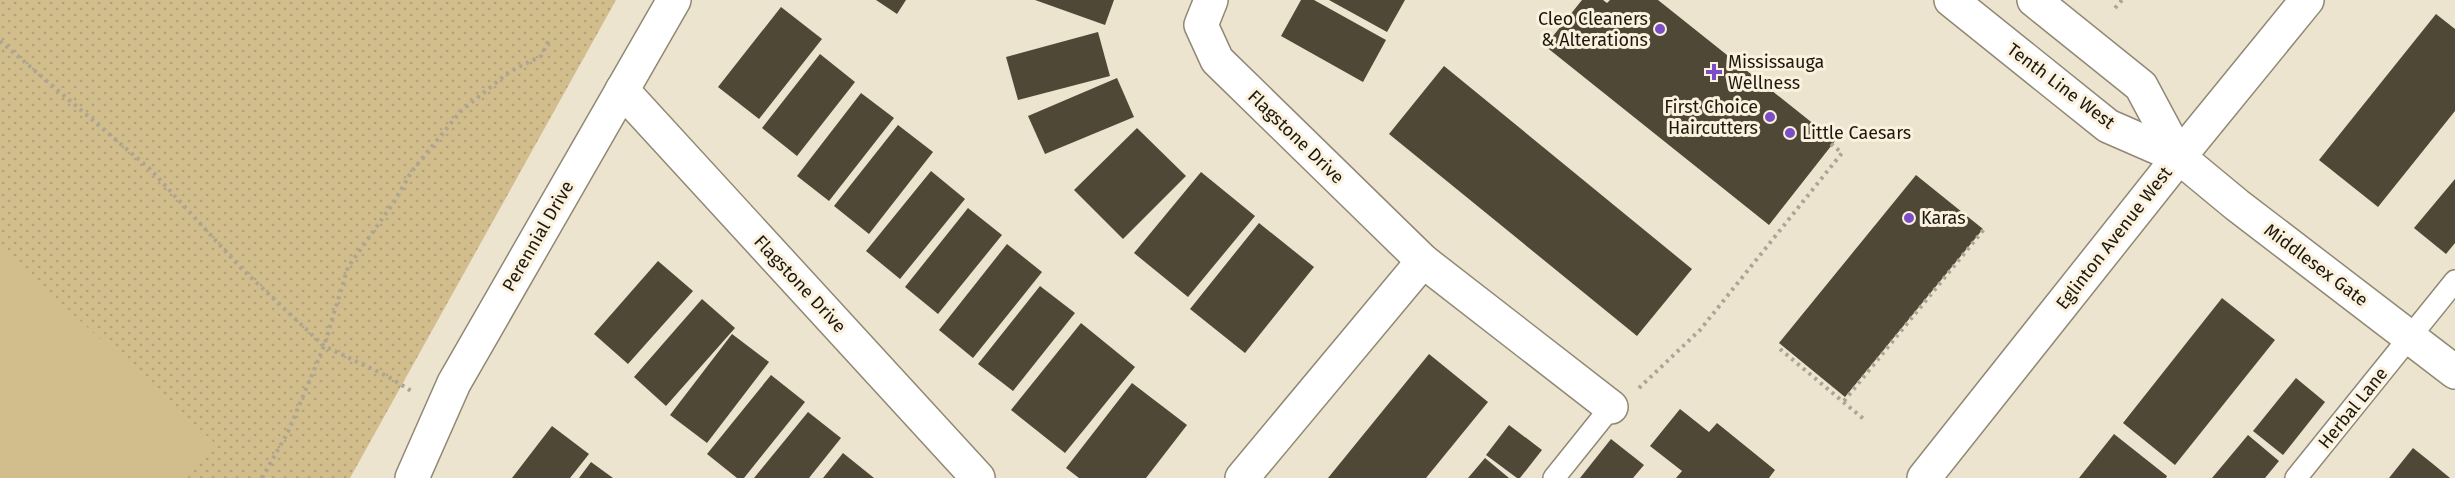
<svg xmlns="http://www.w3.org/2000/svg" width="2455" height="478" viewBox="0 0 2455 478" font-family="'Fira Sans',sans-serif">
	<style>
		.grass { fill: url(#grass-dots) }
		.garden { fill: #d2bd8d }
		.building { fill: #504836 }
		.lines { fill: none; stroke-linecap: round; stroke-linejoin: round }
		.service-casing { stroke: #908874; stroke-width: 24 }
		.minor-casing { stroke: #908874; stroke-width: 36 }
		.tertiary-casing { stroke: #908874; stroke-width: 36 }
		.primary-casing { stroke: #908874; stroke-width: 36 }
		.path { stroke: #aca594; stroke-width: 4; stroke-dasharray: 3 4.5; stroke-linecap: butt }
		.service { stroke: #fff; stroke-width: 21 }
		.minor { stroke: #fff; stroke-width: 33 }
		.tertiary { stroke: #fff; stroke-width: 33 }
		.primary { stroke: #fff; stroke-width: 33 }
		.poi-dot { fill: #7b4ec6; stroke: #fbf1dc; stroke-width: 2 }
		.labels { text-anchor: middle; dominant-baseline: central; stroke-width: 6; stroke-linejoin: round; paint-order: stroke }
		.poi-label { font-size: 18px; fill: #1b1811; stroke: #fbf1dc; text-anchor: start }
		.street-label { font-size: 18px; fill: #1b1811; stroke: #fbf1dc }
	</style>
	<defs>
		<pattern id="grass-dots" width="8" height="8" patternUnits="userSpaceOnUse" patternTransform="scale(1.5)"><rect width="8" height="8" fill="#d2bd8d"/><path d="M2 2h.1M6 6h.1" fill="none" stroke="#b4a279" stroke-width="1.8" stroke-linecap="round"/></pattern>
	</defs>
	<rect width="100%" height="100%" fill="#ede4cf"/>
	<polygon class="grass" points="0,0 616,0 350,478 0,478"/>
	<polygon class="garden" points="0,248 217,445 187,478 0,478"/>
	<g class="building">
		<polygon points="876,0 906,0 897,14"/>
		<polygon points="1035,0 1114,0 1105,25"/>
		<polygon points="1301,0 1314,0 1386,40 1363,82 1281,36"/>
		<polygon points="1329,0 1405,0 1387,32"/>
		<polygon points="1582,0 1603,0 1607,3 1610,0 1658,0 1835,141 1769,225 1545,46"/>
		<polygon points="781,7 822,39 759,119 718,87"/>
		<polygon points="2436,14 2455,29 2455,111 2378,207 2319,160"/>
		<polygon points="1098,32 1110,76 1018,100 1006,57"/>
		<polygon points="820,54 855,82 797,156 762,128"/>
		<polygon points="1444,66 1692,269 1637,336 1389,134"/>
		<polygon points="1117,78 1134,117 1045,154 1028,116"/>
		<polygon points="861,93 894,118 829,201 797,176"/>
		<polygon points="898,125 933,152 869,234 834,206"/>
		<polygon points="1137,128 1186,176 1123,239 1074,190"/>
		<polygon points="931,171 965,199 900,279 866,251"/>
		<polygon points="1201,172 1255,216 1188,297 1134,253"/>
		<polygon points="1916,175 1983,229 1845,397 1779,343"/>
		<polygon points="2455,179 2455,243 2446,254 2414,228"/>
		<polygon points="968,208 1002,235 938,314 905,287"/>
		<polygon points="1259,223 1314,267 1245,353 1190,309"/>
		<polygon points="1007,244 1042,272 973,358 939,330"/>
		<polygon points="658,261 693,291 628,364 594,334"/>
		<polygon points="1040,286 1075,313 1013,391 978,364"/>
		<polygon points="2222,298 2275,340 2175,465 2123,423"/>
		<polygon points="702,299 735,328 666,406 634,377"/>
		<polygon points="1081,323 1135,367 1065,453 1011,410"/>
		<polygon points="732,334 769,362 707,443 670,415"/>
		<polygon points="1429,354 1488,402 1426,478 1328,478"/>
		<polygon points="771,375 805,402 744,478 737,478 707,454"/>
		<polygon points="2296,378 2325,402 2283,455 2253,431"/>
		<polygon points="1132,383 1187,425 1146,478 1079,478 1066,468"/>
		<polygon points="1680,409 1709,432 1717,423 1775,470 1769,478 1676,478 1682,471 1650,446"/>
		<polygon points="808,412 841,438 809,478 754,478"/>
		<polygon points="1509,425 1542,450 1520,478 1517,478 1486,455"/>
		<polygon points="552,426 589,454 570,478 512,478"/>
		<polygon points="2114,434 2167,476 2166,478 2079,478"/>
		<polygon points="2248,435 2279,461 2265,478 2212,478"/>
		<polygon points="1611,439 1644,465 1633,478 1580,478"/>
		<polygon points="2413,448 2433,464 2450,478 2389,478"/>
		<polygon points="843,453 874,478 823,478"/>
		<polygon points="1485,458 1509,478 1468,478"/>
		<polygon points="591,462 613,478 579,478"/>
	</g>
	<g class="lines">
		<defs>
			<g id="service">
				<polyline points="1554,478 1611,407"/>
				<polyline points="2296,478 2455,281"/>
			</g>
			<g id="minor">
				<polyline points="1211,0 1201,25 1217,60 1423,261 1611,407"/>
				<polyline points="622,90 978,478"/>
				<polyline points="2179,157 2237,205 2455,372"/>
				<polyline points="1242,478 1423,261"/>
			</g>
			<g id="tertiary">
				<polyline points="1951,0 2108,126 2179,157"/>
				<polyline points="2034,0 2141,86 2179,157"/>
				<polyline points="412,478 454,383 674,0"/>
			</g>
			<polyline id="primary" points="1924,478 2179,157 2307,0"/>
		</defs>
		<use href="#service" class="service-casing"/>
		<use href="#minor" class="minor-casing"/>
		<use href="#tertiary" class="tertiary-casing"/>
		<use href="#primary" class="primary-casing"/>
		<g class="path">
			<polyline points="2115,8 2122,0"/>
			<polyline points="0,41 150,169 241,268 324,346 387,376 413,392"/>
			<polyline points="1780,349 1866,421"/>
			<polyline points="1639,388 1700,330 1842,153 1830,143"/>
			<polyline points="1844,401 1985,228"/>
			<polyline points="262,478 288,432 324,346 348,267 394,202 412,171 461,111 509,72 541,56 550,38"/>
		</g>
		<use href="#service" class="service"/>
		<use href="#minor" class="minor"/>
		<use href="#tertiary" class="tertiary"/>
		<use href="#primary" class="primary"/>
	</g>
	<g class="poi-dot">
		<circle cx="1660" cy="29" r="6"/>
		<path d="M1711 63h6v6h6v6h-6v6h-6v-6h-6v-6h6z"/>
		<circle cx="1770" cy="117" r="6"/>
		<circle cx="1790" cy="133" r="6"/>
		<circle cx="1909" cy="218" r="6"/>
	</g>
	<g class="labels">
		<g class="poi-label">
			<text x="1648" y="19" text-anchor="end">Cleo Cleaners<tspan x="1648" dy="21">&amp; Alterations</tspan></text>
			<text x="1728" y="62">Mississauga<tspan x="1728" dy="21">Wellness</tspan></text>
			<text x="1758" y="107" text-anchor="end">First Choice<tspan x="1758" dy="21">Haircutters</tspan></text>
			<text x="1802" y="133">Little Caesars</text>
			<text x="1921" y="218">Karas</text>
		</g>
		<g class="street-label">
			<text transform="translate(2061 86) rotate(37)">Tenth Line West</text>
			<text transform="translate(1296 137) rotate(44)">Flagstone Drive</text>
			<text transform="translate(538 236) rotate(-60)">Perennial Drive</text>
			<text transform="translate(2114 238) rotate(-52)">Eglinton Avenue West</text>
			<text transform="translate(2316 265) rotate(37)">Middlesex Gate</text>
			<text transform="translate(800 284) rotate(47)">Flagstone Drive</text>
			<text transform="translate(2353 408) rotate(-51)">Herbal Lane</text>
		</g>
	</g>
</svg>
